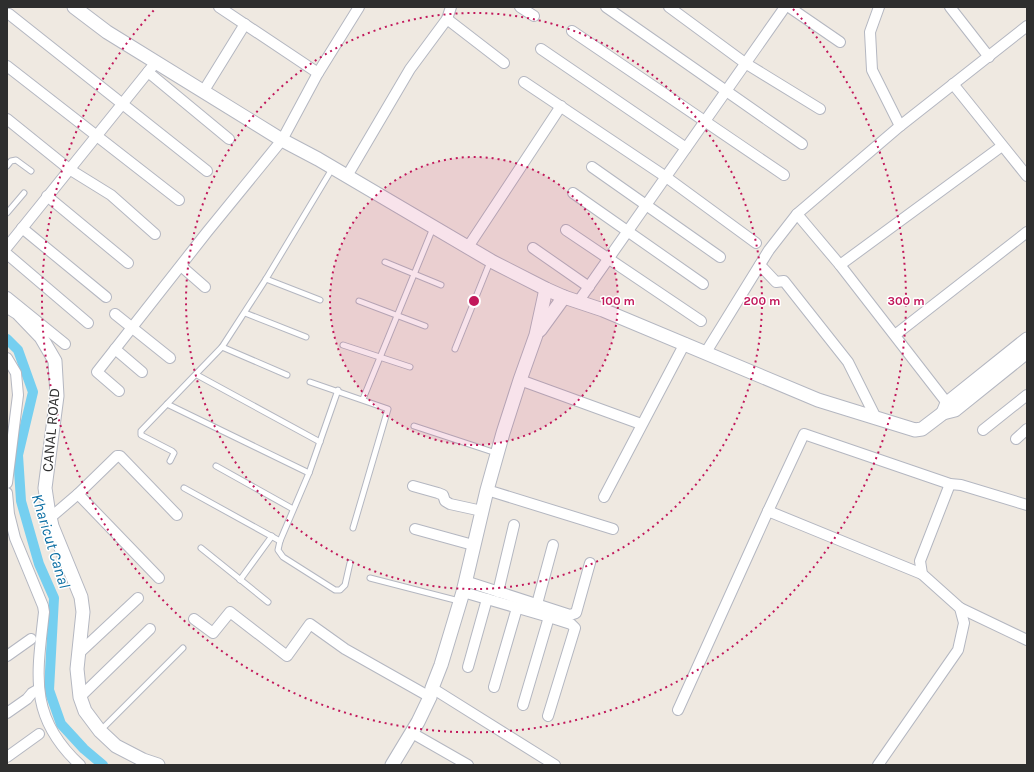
<svg xmlns="http://www.w3.org/2000/svg" width="1034" height="772" viewBox="0 0 1034 772" font-family="Karla,sans-serif">
	<style>
		.lines { fill: none; stroke-linecap: round; stroke-linejoin: round }
		.canal { stroke: #75cff0; stroke-width: 10 }
		.service-casing { stroke: #b4b7c1; stroke-width: 7 }
		.minor-casing { stroke: #b4b7c1; stroke-width: 12 }
		.tertiary-casing { stroke: #b4b7c1; stroke-width: 15 }
		.service { stroke: #fff; stroke-width: 5 }
		.minor { stroke: #fff; stroke-width: 10 }
		.tertiary { stroke: #fff; stroke-width: 13 }
		.ring { fill: none; stroke: #c2185b; stroke-width: 2; stroke-dasharray: 2 4 }
		.labels { text-anchor: middle; dominant-baseline: central; stroke-width: 3; stroke-linejoin: round; paint-order: stroke }
		.street-label { font-size: 15px; fill: #2e2e2e; stroke: #fff }
		.water-label { font-size: 16px; font-style: italic; fill: #0d6fa3; stroke: #fff }
		.centre { fill: #c2185b; stroke: #fff; stroke-width: 2 }
		.ring-label { font-size: 12px; text-anchor: middle; font-weight: bold; fill: #c2185b; stroke: #fff; stroke-width: 3; stroke-linejoin: round; paint-order: stroke }
	</style>
	<rect width="100%" height="100%" fill="#efe9e1"/>
	<g class="lines">
		<polyline class="canal" points="7,339 18,350 33,392 18,455 21,501 39,564 54,598 49,690 61,724 84,749 103,765"/>
		<defs>
			<g id="service">
				<polyline points="7,166 11,161 16,160 31,171"/>
				<polyline points="7,213 24,193"/>
				<polyline points="385,262 441,285"/>
				<polyline points="320,300 266,279 332,169"/>
				<polyline points="359,301 425,326"/>
				<polyline points="245,313 306,337"/>
				<polyline points="343,345 410,367"/>
				<polyline points="222,347 287,375"/>
				<polyline points="455,349 490,262"/>
				<polyline points="197,375 320,442"/>
				<polyline points="310,382 388,409 353,528"/>
				<polyline points="338,390 309,473 280,541 278,550 283,557 335,590 340,590 345,585 350,563"/>
				<polyline points="363,399 433,228"/>
				<polyline points="167,404 309,473"/>
				<polyline points="414,426 496,453"/>
				<polyline points="170,461 174,453 172,451 141,435 141,431 222,347 266,279"/>
				<polyline points="216,466 293,509"/>
				<polyline points="184,488 280,541"/>
				<polyline points="201,548 268,602"/>
				<polyline points="370,578 459,601"/>
				<polyline points="240,580 272,536"/>
				<polyline points="101,730 183,648"/>
			</g>
			<g id="minor">
				<polyline points="219,7 318,73"/>
				<polyline points="520,7 534,16"/>
				<polyline points="606,7 802,144"/>
				<polyline points="669,7 745,63 820,109"/>
				<polyline points="789,7 840,42"/>
				<polyline points="879,7 870,32 872,70 900,126"/>
				<polyline points="950,7 989,57"/>
				<polyline points="9,14 207,171"/>
				<polyline points="447,19 504,63"/>
				<polyline points="572,31 784,175"/>
				<polyline points="541,49 686,148"/>
				<polyline points="7,66 179,200"/>
				<polyline points="148,72 229,139"/>
				<polyline points="524,82 666,177 756,243"/>
				<polyline points="953,84 1027,176"/>
				<polyline points="203,92 245,24"/>
				<polyline points="7,119 69,169 111,195 155,234"/>
				<polyline points="592,167 720,257"/>
				<polyline points="347,176 410,69 447,19 451,7"/>
				<polyline points="573,193 703,284"/>
				<polyline points="47,196 128,263"/>
				<polyline points="797,214 840,265 947,403"/>
				<polyline points="22,228 106,297"/>
				<polyline points="566,230 701,321"/>
				<polyline points="7,247 156,62"/>
				<polyline points="468,247 561,106"/>
				<polyline points="533,248 589,287"/>
				<polyline points="7,254 88,323"/>
				<polyline points="760,265 776,282 784,281 848,362 876,418"/>
				<polyline points="840,265 1002,146"/>
				<polyline points="181,266 205,287"/>
				<polyline points="7,297 65,344"/>
				<polyline points="578,302 785,7"/>
				<polyline points="115,314 170,358"/>
				<polyline points="895,335 1027,232"/>
				<polyline points="115,349 142,372"/>
				<polyline points="706,352 769,250 797,214 900,126 1027,26"/>
				<polyline points="7,358 16,373 18,395 7,483"/>
				<polyline points="520,380 641,424"/>
				<polyline points="119,391 97,372 207,232 282,140 318,73 359,7"/>
				<polyline points="983,430 1027,395"/>
				<polyline points="1016,439 1027,429"/>
				<polyline points="413,486 438,493 443,495 445,501 450,504 482,511"/>
				<polyline points="487,490 613,529"/>
				<path d="M7 493 9 514 15 538 43 606 44 612C37 675 28 717 80 765"/>
				<polyline points="604,497 685,343"/>
				<polyline points="768,511 804,434 950,484 961,485 1027,505"/>
				<polyline points="50,518 78,494"/>
				<polyline points="415,529 473,545"/>
				<polyline points="159,578 78,494 117,456 120,456 177,515"/>
				<polyline points="465,581 570,615 576,613 590,563"/>
				<polyline points="463,592 549,617 571,624 575,628 548,716"/>
				<polyline points="498,592 514,525"/>
				<polyline points="537,604 553,545"/>
				<polyline points="960,608 1027,640"/>
				<polyline points="194,619 213,633 230,612 287,656 310,624 345,649 430,697"/>
				<polyline points="78,654 138,598"/>
				<polyline points="7,656 31,639"/>
				<polyline points="468,667 487,599"/>
				<polyline points="494,687 517,608"/>
				<polyline points="432,688 555,765"/>
				<polyline points="80,697 150,629"/>
				<polyline points="523,705 549,617"/>
				<polyline points="678,710 768,511 922,574"/>
				<polyline points="7,713 27,699 32,693 39,689"/>
				<polyline points="412,733 468,765"/>
				<polyline points="7,757 39,734"/>
				<polyline points="878,765 958,650 964,623 960,608 922,574 920,561 950,484"/>
			</g>
			<g id="tertiary">
				<polyline points="74,7 107,32 282,140 318,159 493,262 546,289 564,297 603,310 818,400 915,430 922,429 943,413 955,410 1027,352"/>
				<polyline points="7,306 18,313 41,337 55,361 57,396 45,488 48,508 52,526 81,597 83,612 77,669 80,697 85,711 100,731 116,746 143,760 158,765"/>
				<polyline points="540,330 564,297"/>
				<polyline points="943,413 947,403 1027,339"/>
				<polyline points="392,765 418,722 430,697 432,688 441,665 463,592 487,490 503,433 520,380 536,335 546,289"/>
			</g>
		</defs>
		<use href="#service" class="service-casing"/>
		<use href="#minor" class="minor-casing"/>
		<use href="#tertiary" class="tertiary-casing"/>
		<use href="#service" class="service"/>
		<use href="#minor" class="minor"/>
		<use href="#tertiary" class="tertiary"/>
	</g>
	<circle cx="474" cy="301" r="144" fill="#c2185b" fill-opacity=".12"/>
	<g class="ring">
		<circle cx="474" cy="301" r="144"/>
		<circle cx="474" cy="301" r="288"/>
		<path d="M793 9A432 432 0 1 1 155 9"/>
	</g>
	<g class="labels">
		<g class="street-label">
			<text transform="translate(51 430) rotate(-85)">CANAL ROAD</text>
		</g>
		<g class="water-label">
			<text transform="translate(51 541) rotate(73)">Kharicut Canal</text>
		</g>
	</g>
	<circle cx="474" cy="301" r="6" class="centre"/>
	<g class="ring-label">
		<text x="618" y="305">100 m</text>
		<text x="762" y="305">200 m</text>
		<text x="906" y="305">300 m</text>
	</g>
	<rect width="1034" height="772" fill="none" stroke="#2e2e2e" stroke-width="16"/>
</svg>
